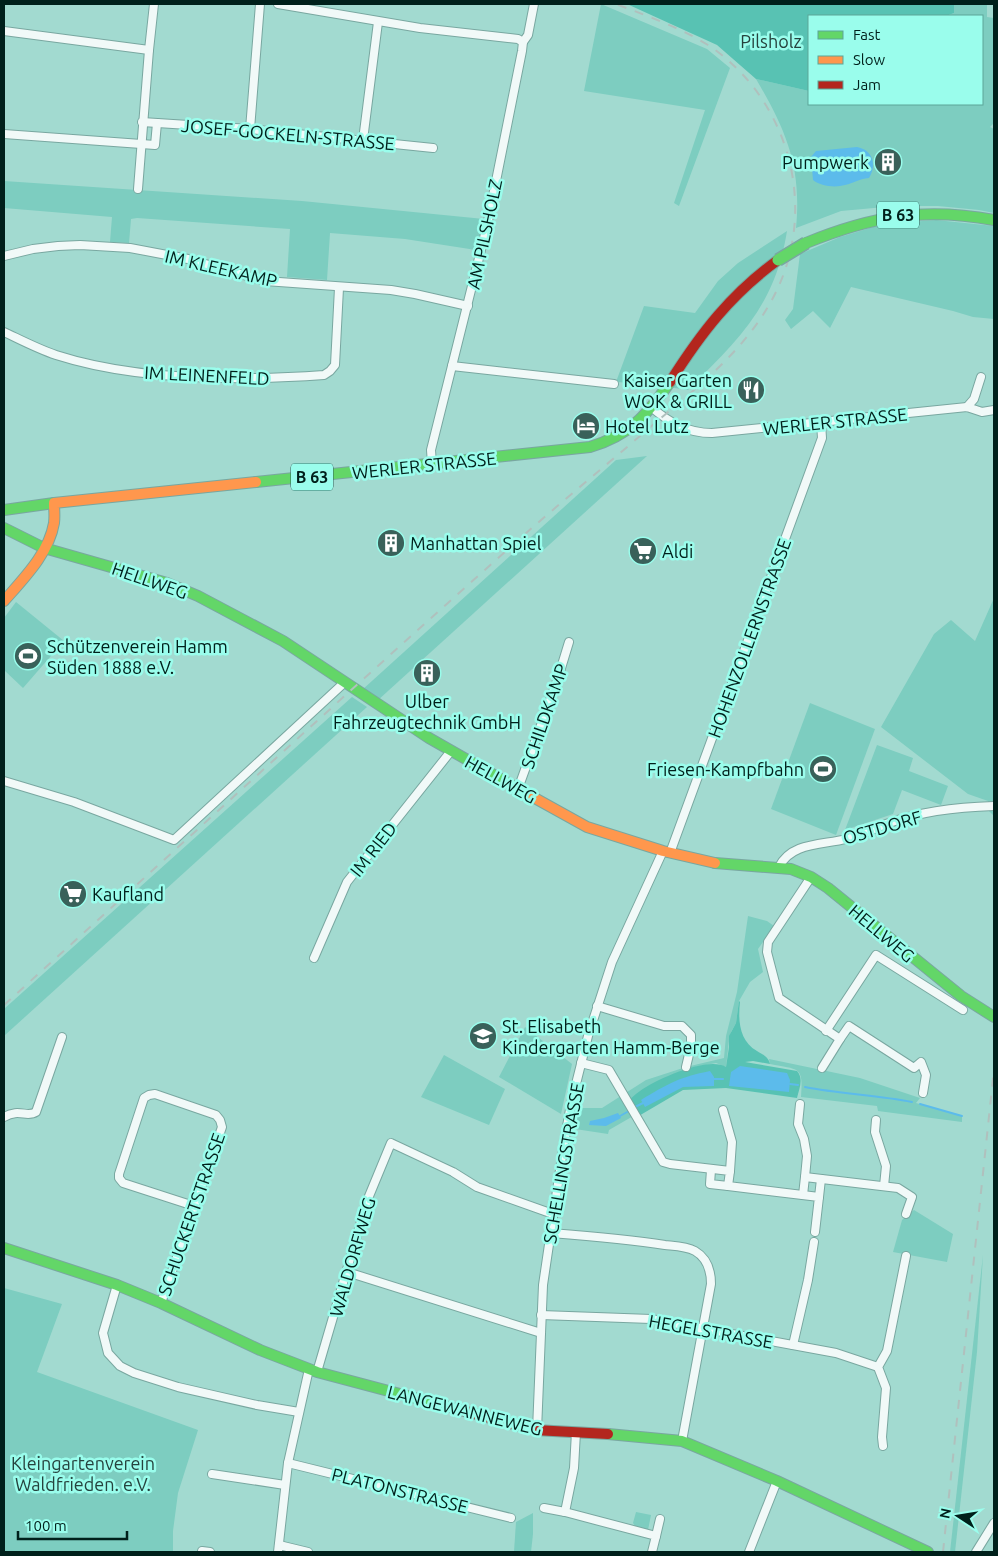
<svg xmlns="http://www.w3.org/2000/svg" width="998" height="1556" viewBox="0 0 998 1556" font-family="Ubuntu,sans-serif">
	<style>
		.green { fill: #7dcdc0 }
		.forest { fill: #58c2b3 }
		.water { fill: #5cbbeb }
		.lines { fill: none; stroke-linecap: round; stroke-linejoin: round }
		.stream { stroke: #5cbbeb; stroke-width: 2 }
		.street-casing { stroke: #79a7a0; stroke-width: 10 }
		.fast-casing { stroke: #79a7a0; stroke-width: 12 }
		.slow-casing { stroke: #79a7a0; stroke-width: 12 }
		.jam-casing { stroke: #79a7a0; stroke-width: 12 }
		.street { stroke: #f1f9f8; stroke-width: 8 }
		.fast { stroke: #63d668; stroke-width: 10 }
		.slow { stroke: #ff974d; stroke-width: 10 }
		.jam { stroke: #b3261e; stroke-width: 10 }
		.rail { stroke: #b0c0bd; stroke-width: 2; stroke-dasharray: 9 9; stroke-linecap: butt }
		.fast-bridge-casing { stroke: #79a7a0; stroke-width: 14; stroke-linecap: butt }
		.fast-bridge { stroke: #63d668; stroke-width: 11 }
		.labels { text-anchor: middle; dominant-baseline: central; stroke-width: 5; stroke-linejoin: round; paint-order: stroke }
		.shield { fill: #9afdec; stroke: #2e625a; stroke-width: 1 }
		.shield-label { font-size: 16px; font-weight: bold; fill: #00201b }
		.park-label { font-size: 18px; fill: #26423d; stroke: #9afdec }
		.street-label { font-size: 18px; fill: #00201b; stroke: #9afdec }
		.poi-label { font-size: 18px; fill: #00201b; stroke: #9afdec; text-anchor: start }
	</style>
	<rect width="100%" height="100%" fill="#a2dad0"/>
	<g class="green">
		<polygon points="601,4 707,49 730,68 679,206 674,203 705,110 584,91"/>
		<path d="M954 4H987V17L994 18V123L990 127 994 129V213L979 210 938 206H896L841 211 796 228C802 167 786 130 756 79L809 91V104L874 105 876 104H982V16H946L954 13Z"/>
		<polygon points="4,181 302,201 484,219 476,250 405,239 330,233 327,280 287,277 290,229 137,218 131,219 129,243 110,242 112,217 4,208"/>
		<polygon points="936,220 994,226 994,319 973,317 953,311 851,287 830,328 813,311 791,329 785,320 793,309 800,254 840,237 883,224"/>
		<path d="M787 231C775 306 739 339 688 390L649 384 616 382 644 306 695 313 718 281 738 263Z"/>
		<polygon points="647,456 377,701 362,690 616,460"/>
		<polygon points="994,598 994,816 988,810 988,801 968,794 881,727 934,634 951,620 975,641"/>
		<polygon points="16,602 64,641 23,688 4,670 4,618"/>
		<polygon points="352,697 367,707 4,1036 4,1009"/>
		<polygon points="810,703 875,729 836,835 771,809"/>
		<polygon points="877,745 913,758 909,771 948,786 941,805 902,790 893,814 845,830"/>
		<polygon points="748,916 767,921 774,926 758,949 763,972 750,982 739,1001 736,1023 731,1032 729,1041 726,1067 716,1063 686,1069 635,1115 609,1130 608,1134 575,1129 579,1108 602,1108 646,1080 686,1067 724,1058 726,1036 737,992"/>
		<polygon points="525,1027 572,1064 561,1114 499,1077"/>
		<polygon points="444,1055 505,1089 489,1125 421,1097"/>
		<path d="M769 1059 860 1078 920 1098 916 1103 962 1116V1122L878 1111 877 1106 801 1097C804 1065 798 1070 770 1064Z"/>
		<polygon points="914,1210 953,1234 947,1262 893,1252 902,1220"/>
		<polygon points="983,1255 977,1352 955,1552 950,1552"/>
		<polygon points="4,1288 62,1304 37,1372 198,1430 178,1493 173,1531 173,1552 4,1552"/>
		<polygon points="636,1512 651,1515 648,1530 635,1526 633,1523"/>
		<polygon points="533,1513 533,1534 531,1552 514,1552 516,1522"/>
	</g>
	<g class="forest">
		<polygon points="627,4 954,4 954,13 946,16 809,16 809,91 756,79 717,45"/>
		<path d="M739 1001 740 1002C738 1020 739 1041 757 1051 763 1055 768 1056 770 1064L753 1061 745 1062 797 1071C804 1079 799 1089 797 1098L726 1088 683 1090 637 1117 628 1101C632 1098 635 1094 640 1091 657 1079 708 1056 726 1067L729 1047V1036L736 1023Z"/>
	</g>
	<g class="water">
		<path d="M857 147C873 150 877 165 869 178 858 179 854 183 845 185 835 188 820 186 813 180L811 157 816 151Z"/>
		<polygon points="740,1066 787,1073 790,1080 789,1092 729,1086 731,1072"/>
		<path d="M710 1071 714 1077V1086L683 1087 645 1107 641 1100C667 1084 680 1077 710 1071Z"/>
		<polygon points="618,1113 621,1118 606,1126 589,1125 590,1121 604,1118"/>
	</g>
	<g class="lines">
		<g class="stream">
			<polyline points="714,1079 723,1079"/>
			<polyline points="790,1084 798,1085"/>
			<path d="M805 1087C840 1094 877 1095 912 1102"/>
			<polyline points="920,1104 962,1116"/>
			<polyline points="635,1107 643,1103"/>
			<polyline points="620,1116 629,1111"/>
		</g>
		<defs>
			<g id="street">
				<polyline points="278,4 420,28 518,39 523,42"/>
				<polyline points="4,31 149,50"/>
				<polyline points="142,122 250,129 433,148"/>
				<polyline points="250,129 260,4"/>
				<polyline points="4,134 155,145 157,123"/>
				<polyline points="363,140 378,22"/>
				<polyline points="138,189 149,50 154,4"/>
				<polyline points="4,256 33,249 58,246 80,245 130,248 188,259 265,281 391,290 415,294 468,306"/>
				<path d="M4 332C21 340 38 349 56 355 137 381 239 381 324 375L330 371 335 365 339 288"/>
				<polyline points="452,366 614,384"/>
				<path d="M651 407C670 423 687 433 712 433L967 407 982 412 994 410"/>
				<polyline points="967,407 974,399 981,377"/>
				<polyline points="432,464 431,450 487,226 522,51 523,42 528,35 534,4"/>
				<polyline points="4,781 74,802 174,840 345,682"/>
				<polyline points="518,789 558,678 569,642"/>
				<polyline points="670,853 822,438 821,423"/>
				<path d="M779 867C791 842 823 845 846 839 861 836 875 828 889 823 922 811 959 807 994 806"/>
				<polyline points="811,877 768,942 767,952 779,998 840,1039 849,1026 914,1068 921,1062 926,1075 923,1093"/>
				<polyline points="314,958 347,882 451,751"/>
				<polyline points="597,1006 664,1026 682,1026 691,1035 691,1046 686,1067"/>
				<polyline points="826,1031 876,955 963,1010"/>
				<polyline points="581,1063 609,1070 663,1162 670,1164 730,1171 728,1186 819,1197 815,1232"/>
				<polyline points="822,1068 840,1039"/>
				<polyline points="800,1104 798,1124 804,1139 807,1156 805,1177"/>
				<polyline points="723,1110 732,1142 730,1171"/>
				<path d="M4 1117C19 1108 27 1118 36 1112L62 1037"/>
				<polyline points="876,1120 875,1132 886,1166 884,1186"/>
				<polyline points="711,1170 710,1184 728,1186"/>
				<polyline points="803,1195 805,1177 898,1188 912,1197 906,1214"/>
				<polyline points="819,1197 821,1179"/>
				<path d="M551 1233C589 1236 627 1239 665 1245 675 1246 686 1246 695 1251 707 1258 711 1271 711 1284L682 1441"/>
				<polyline points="347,1272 541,1333"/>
				<polyline points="117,1285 103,1333 108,1353 120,1366 134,1373 178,1387 257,1405 299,1412"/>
				<polyline points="161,1303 222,1127 220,1120 216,1115 155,1094 149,1095 144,1098 119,1174 119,1178 123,1183 194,1206"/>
				<polyline points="541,1315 651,1319 836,1353 878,1367"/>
				<polyline points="793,1345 808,1280 814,1242"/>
				<polyline points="317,1372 367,1201 391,1143 453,1172 477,1187 553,1214"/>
				<polyline points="537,1430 543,1285 564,1143 571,1104 588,1036 612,962 663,851"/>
				<polyline points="576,1432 574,1468 565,1512 656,1536 652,1552"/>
				<polyline points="883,1446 882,1437 886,1388 878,1367 887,1351 906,1256"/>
				<polyline points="288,1463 511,1518"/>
				<polyline points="212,1474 285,1485"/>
				<polyline points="544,1508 565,1512"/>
				<polyline points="656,1536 660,1519"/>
				<polyline points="279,1545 308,1552"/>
				<polyline points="202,1551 210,1552"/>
				<polyline points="278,1552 288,1463 309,1369"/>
				<polyline points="749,1552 777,1481"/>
				<polyline points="976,1552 994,1523"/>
			</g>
			<g id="fast">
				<path d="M806 243C872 216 924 207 994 220"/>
				<path d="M256 482 590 447C630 435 647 415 670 382"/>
				<polyline points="4,510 54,503"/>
				<polyline points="4,528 44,548 167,583 198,596 283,641 429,738 522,791"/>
				<polyline points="715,863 791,869 811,877 828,888 961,996 994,1017"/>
				<polyline points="4,1248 117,1285 161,1303 260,1350 317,1372 449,1407"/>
				<polyline points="608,1434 682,1441 777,1481 928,1552"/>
			</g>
			<g id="slow">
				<path d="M4 601C24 578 49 553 54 523 55 516 54 509 54 503L256 482"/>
				<polyline points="522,791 587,827 663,851 715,863"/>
			</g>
			<g id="jam">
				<path d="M670 382C701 333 731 294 778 260"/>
				<polyline points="449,1407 535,1430 608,1434"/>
			</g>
		</defs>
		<use href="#street" class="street-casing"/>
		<use href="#fast" class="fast-casing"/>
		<use href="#slow" class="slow-casing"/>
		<use href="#jam" class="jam-casing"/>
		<use href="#street" class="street"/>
		<use href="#fast" class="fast"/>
		<use href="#slow" class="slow"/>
		<use href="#jam" class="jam"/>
		<g class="rail">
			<path d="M4 1005C180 846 355 685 533 527 571 494 610 462 648 429 700 385 760 340 784 273 814 190 782 94 708 45 679 27 647 16 616 4"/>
			<polyline points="943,1552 994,1069"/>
		</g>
		<defs>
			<polyline id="fast-bridge" points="778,260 806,243"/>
		</defs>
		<use href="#fast-bridge" class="fast-bridge-casing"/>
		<use href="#fast-bridge" class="fast-bridge"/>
	</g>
	<defs>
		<symbol id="building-disc" viewBox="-11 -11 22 22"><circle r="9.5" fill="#39615a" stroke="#9afdec"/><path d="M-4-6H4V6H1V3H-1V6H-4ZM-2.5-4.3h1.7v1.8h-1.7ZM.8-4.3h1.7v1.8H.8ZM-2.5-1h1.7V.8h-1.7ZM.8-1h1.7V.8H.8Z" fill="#fff"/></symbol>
		<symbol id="restaurant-disc" viewBox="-11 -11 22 22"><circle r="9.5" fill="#39615a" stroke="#9afdec"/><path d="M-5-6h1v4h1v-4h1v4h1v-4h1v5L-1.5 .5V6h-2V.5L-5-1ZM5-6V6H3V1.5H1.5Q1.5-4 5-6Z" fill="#fff"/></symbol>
		<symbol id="hotel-disc" viewBox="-11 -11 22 22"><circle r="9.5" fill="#39615a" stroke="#9afdec"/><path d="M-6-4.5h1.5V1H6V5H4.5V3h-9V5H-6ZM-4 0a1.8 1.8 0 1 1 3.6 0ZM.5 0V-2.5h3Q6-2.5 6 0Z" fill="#fff"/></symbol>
		<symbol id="supermarket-disc" viewBox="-11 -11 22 22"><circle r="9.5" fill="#39615a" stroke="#9afdec"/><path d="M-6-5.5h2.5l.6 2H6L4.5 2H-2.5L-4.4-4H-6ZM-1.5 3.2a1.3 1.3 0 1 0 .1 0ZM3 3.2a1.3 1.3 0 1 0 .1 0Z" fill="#fff"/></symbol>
		<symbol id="stadium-disc" viewBox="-11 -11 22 22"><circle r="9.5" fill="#39615a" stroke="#9afdec"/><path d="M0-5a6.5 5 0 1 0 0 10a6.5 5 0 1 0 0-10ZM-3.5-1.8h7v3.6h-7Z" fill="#fff"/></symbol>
		<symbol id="school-disc" viewBox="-11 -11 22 22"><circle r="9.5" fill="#39615a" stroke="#9afdec"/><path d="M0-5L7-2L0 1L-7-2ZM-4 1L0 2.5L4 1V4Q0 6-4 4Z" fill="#fff"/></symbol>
	</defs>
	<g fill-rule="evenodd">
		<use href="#building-disc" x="872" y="146" width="32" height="32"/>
		<use href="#restaurant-disc" x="735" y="374" width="32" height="32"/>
		<use href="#hotel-disc" x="570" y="410" width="32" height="32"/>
		<use href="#building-disc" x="375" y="527" width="32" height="32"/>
		<use href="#supermarket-disc" x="627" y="535" width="32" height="32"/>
		<use href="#stadium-disc" x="12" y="640" width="32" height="32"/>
		<use href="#building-disc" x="411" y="657" width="32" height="32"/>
		<use href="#stadium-disc" x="807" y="753" width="32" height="32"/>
		<use href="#supermarket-disc" x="57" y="878" width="32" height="32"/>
		<use href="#school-disc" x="467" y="1020" width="32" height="32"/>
	</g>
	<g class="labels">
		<g class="shield">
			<rect x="877" y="201.5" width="42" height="27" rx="4"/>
			<rect x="291" y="463.5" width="42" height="27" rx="4"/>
		</g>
		<g class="shield-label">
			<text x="898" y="215">B 63</text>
			<text x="312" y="477">B 63</text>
		</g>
		<g class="park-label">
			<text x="771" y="41">Pilsholz</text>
			<text x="83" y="1463">Kleingartenverein<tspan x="83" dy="21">Waldfrieden. e.V.</tspan></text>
		</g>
		<g class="street-label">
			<text transform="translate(288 134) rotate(5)">JOSEF-GOCKELN-STRASSE</text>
			<text transform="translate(484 234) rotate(-78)">AM PILSHOLZ</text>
			<text transform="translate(221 268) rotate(13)">IM KLEEKAMP</text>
			<text transform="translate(207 375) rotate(3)">IM LEINENFELD</text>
			<text transform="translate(835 421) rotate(-6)">WERLER STRASSE</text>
			<text transform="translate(424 465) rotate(-6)">WERLER STRASSE</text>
			<text transform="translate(150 580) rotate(19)">HELLWEG</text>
			<text transform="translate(749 638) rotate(-70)">HOHENZOLLERNSTRASSE</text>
			<text transform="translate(544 716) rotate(-71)">SCHILDKAMP</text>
			<text transform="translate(501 779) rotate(29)">HELLWEG</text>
			<text transform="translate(882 827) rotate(-16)">OSTDORF</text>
			<text transform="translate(373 849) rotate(-52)">IM RIED</text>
			<text transform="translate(882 933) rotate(40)">HELLWEG</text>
			<text transform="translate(563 1163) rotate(-80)">SCHELLINGSTRASSE</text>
			<text transform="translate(191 1214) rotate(-71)">SCHUCKERTSTRASSE</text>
			<text transform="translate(352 1257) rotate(-74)">WALDORFWEG</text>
			<text transform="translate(711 1331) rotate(10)">HEGELSTRASSE</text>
			<text transform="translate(465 1410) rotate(14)">LANGEWANNEWEG</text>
			<text transform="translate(400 1490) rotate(14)">PLATONSTRASSE</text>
		</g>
		<g class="poi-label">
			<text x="869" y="162" text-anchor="end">Pumpwerk</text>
			<text x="732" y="380" text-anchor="end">Kaiser Garten<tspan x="732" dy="21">WOK &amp; GRILL</tspan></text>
			<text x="605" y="426">Hotel Lutz</text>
			<text x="410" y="543">Manhattan Spiel</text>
			<text x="662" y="551">Aldi</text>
			<text x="47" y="646">Schützenverein Hamm<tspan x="47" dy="21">Süden 1888 e.V.</tspan></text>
			<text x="427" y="701" text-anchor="middle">Ulber<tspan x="427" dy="21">Fahrzeugtechnik GmbH</tspan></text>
			<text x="804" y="769" text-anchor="end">Friesen-Kampfbahn</text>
			<text x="92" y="894">Kaufland</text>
			<text x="502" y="1026">St. Elisabeth<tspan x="502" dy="21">Kindergarten Hamm-Berge</tspan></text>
		</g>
	</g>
	<rect width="998" height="1556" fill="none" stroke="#00201b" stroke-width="10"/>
	<rect x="808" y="15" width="175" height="90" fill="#9afdec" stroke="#5ca598"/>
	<rect x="818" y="31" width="25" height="8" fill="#63d668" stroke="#5ca598"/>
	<text x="853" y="40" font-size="15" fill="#00201b">Fast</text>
	<rect x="818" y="56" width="25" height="8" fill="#ff974d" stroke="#5ca598"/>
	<text x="853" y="65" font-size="15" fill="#00201b">Slow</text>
	<rect x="818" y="81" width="25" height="8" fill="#b3261e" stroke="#5ca598"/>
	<text x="853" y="90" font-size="15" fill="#00201b">Jam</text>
	<g transform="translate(958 1516) rotate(282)" stroke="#9afdec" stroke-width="4" paint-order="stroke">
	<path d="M0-4L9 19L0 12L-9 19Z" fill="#00201b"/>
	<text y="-8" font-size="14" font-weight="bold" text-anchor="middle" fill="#00201b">N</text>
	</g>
	<path d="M18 1531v8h109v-8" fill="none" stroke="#00201b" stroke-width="2.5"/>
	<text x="25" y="1531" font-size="15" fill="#00201b" stroke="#9afdec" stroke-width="4" paint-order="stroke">100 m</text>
</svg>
